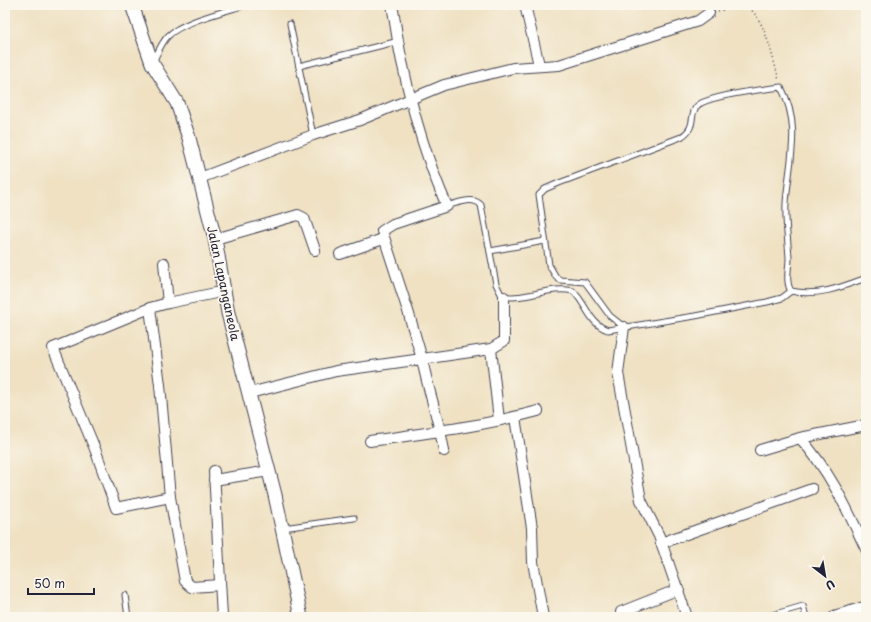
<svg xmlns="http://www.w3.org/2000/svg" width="871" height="622" viewBox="0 0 871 622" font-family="'Playpen Sans',sans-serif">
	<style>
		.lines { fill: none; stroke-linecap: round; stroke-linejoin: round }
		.service-casing { stroke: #413f4f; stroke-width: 7 }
		.minor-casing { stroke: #413f4f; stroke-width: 12 }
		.tertiary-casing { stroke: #413f4f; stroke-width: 15 }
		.path { stroke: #413f4f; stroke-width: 1.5; stroke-dasharray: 1 3; stroke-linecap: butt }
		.service { stroke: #fff; stroke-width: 5 }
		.minor { stroke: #fff; stroke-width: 10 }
		.tertiary { stroke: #fff; stroke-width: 13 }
		.labels { text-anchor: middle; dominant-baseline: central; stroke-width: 3.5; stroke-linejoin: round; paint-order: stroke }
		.street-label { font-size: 12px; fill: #22223b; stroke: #fbf7ec }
	</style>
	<rect width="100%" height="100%" fill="#fbf7ec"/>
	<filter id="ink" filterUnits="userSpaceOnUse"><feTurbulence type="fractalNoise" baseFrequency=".025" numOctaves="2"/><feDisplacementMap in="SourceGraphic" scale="8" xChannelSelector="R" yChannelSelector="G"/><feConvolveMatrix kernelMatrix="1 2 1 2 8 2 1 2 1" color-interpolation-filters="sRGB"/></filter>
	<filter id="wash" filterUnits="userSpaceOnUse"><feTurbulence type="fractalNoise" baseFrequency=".012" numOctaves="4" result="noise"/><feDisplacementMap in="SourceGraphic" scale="16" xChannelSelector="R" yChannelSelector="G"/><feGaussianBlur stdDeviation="0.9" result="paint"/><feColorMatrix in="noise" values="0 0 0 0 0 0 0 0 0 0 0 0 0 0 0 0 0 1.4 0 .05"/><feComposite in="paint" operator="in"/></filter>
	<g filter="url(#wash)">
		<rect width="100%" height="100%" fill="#efe1c2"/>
	</g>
	<g filter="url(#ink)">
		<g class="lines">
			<defs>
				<g id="service">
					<polyline points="290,24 313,135"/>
					<path d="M154 60C158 52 162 42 168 36 181 22 226 11 245 5"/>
					<polyline points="299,66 399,41"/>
					<path d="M447 206C457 203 473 196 481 205L496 284 502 296C526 301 550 285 573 291 586 303 589 324 608 330L695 316 767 302 782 298 791 291"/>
					<polyline points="490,251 545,241"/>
					<path d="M624 327 610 316 585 282 560 280 556 277 549 265 539 195 545 189 559 183 681 137C698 126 688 116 697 106 706 96 765 89 781 87 802 127 789 161 786 203 785 221 788 240 789 258 789 268 785 282 791 291 817 297 842 287 866 278"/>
					<polyline points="283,528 354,518"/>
					<polyline points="125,595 128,617"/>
					<polyline points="765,617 803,606 806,617"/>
				</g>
				<g id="minor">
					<path d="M392 5C396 25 398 46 403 66 413 113 427 161 447 206L393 224 382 231 408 311 422 359 491 349 504 341V297"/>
					<polyline points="525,5 539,65"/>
					<polyline points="200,178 313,135 360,120 444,85 513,68 559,65 698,21 709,13"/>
					<polyline points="215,239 298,215 304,218 315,250"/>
					<polyline points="340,254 383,239"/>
					<polyline points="164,263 168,303 150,308 160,385 170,497 185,581 192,587 220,585"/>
					<polyline points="168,303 225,291"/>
					<polyline points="150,308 53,348 95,449 116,508 170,497"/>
					<polyline points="624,327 618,373 641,500 659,536 687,617"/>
					<polyline points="491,349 499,420"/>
					<path d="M250 393 336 371 422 359C428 390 439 420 444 451"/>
					<polyline points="515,417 532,528 533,562 543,617"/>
					<path d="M800 438C830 471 847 509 866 549"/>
					<path d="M370 441C427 433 483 426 538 411"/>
					<polyline points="760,450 800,438 866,425"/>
					<polyline points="214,471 222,617"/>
					<polyline points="214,480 269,471"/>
					<polyline points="661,543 812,489"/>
					<polyline points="621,612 679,589"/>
				</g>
				<g id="tertiary">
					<polyline points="132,5 152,63 177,103 189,138 215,239 228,313 275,495 301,617"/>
					<polyline points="836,617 866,608"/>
				</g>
			</defs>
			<use href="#service" class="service-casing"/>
			<use href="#minor" class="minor-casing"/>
			<use href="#tertiary" class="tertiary-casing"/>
			<path class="path" d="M718 11C725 10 735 5 743 6 763 8 774 63 779 80"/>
			<use href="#service" class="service"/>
			<use href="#minor" class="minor"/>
			<use href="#tertiary" class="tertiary"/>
		</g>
	</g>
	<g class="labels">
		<g class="street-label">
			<text transform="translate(224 283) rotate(78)">Jalan Lapanganeola</text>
		</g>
	</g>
	<rect width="871" height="622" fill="none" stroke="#fbf7ec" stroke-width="20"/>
	<g transform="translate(825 576) rotate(149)" stroke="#fbf7ec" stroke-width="3" paint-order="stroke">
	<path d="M0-3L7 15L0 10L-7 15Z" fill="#22223b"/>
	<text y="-6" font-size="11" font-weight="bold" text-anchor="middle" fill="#22223b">U</text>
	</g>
	<path d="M28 588v6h66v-6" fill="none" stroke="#22223b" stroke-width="2"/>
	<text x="34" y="588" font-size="12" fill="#22223b" stroke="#fbf7ec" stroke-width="3" paint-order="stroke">50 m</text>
</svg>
